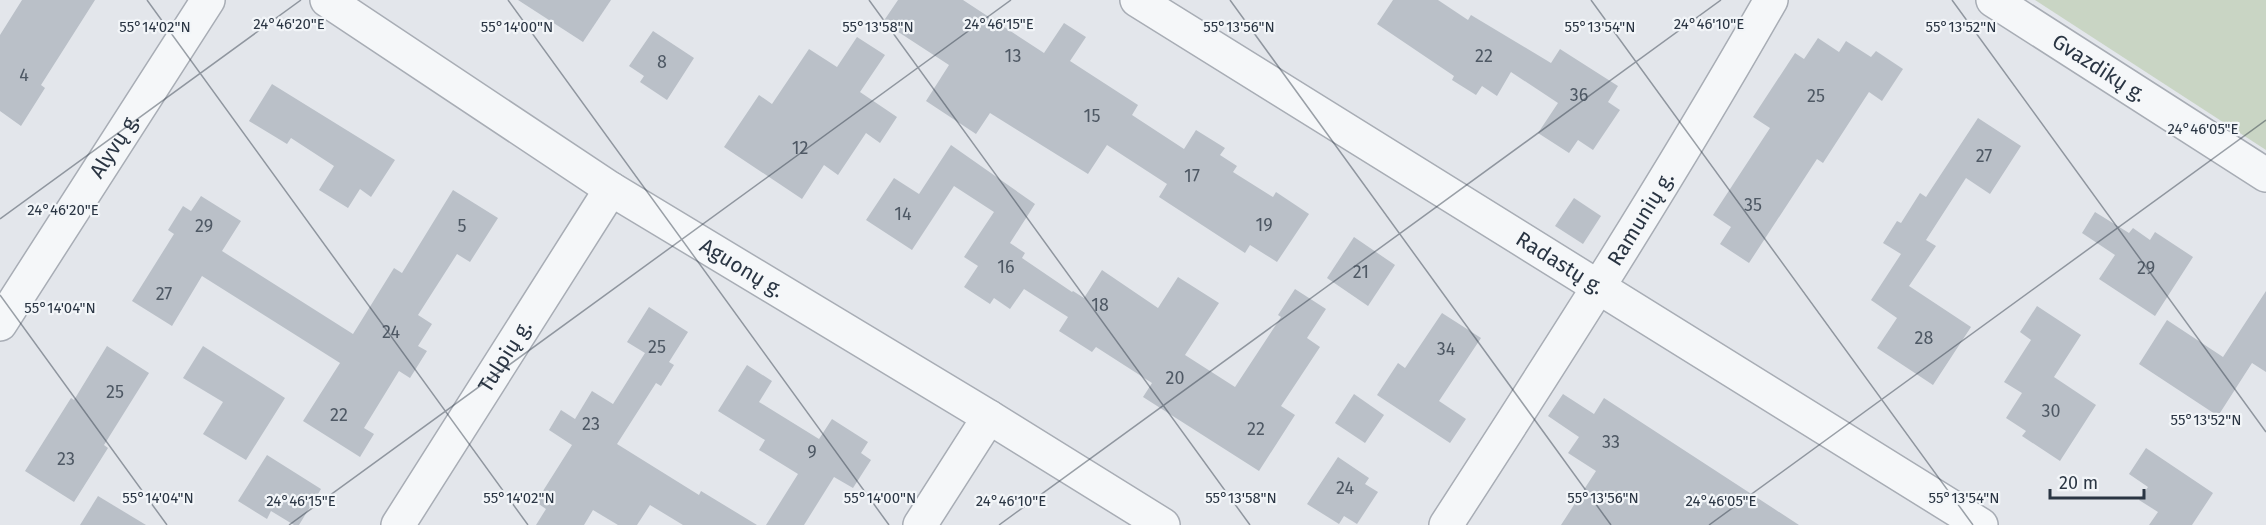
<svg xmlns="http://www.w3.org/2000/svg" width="2266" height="525" viewBox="0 0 2266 525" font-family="'Fira Sans',sans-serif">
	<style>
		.green { fill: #c9d5c4 }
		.building { fill: #bac0c8 }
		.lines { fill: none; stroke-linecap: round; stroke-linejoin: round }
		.minor-casing { stroke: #a8adb5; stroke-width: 36 }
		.minor { stroke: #f5f7f9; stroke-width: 33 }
		.ticks { fill: none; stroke: #2a3543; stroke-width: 1.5; stroke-opacity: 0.45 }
		.labels { text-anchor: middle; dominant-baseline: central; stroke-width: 4.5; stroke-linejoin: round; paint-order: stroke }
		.number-label { font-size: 18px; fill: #4e5864 }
		.street-label { font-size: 21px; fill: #2a3543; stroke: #f2f5f8 }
		.ticks-label { font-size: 15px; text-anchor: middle; fill: #2a3543; stroke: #f2f5f8; stroke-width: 4.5; stroke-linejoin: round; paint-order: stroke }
	</style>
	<rect width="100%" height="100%" fill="#e3e6eb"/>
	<polygon class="green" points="2035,0 2266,0 2266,150"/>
	<g class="building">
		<polygon points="22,0 95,0 41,85 45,88 21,126 0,111 0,35"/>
		<polygon points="518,0 611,0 583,42"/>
		<polygon points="898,0 963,0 1044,53 1064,23 1086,37 1070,61 1138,105 1132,115 1184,149 1196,130 1225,148 1220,155 1237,166 1233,172 1273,197 1276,192 1309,214 1277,262 1250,245 1245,253 1159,197 1167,184 1107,145 1088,174 990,113 976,134 926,101 949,65 883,22"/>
		<polygon points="1393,0 1438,0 1468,20 1471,15 1551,63 1560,49 1618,86 1608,102 1620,110 1593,150 1578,140 1569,153 1538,133 1558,103 1511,72 1497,96 1482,86 1476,95 1452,80 1454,76 1377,24"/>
		<polygon points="653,31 694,58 667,100 640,82 644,76 629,66"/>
		<polygon points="857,37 885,55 860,92 897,117 880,143 866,133 838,175 824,165 802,199 724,147 759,95 772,104 809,49 837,67"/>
		<polygon points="1818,38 1839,52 1846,41 1871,57 1876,51 1903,69 1882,101 1869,92 1823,163 1817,159 1749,263 1720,244 1731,227 1713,215 1770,128 1753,117 1795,53 1804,59"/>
		<polygon points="272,84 395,160 371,197 360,189 348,208 319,190 334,166 291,138 287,144 249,121"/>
		<polygon points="1978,118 2021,146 1990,194 1966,178 1926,240 1936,246 1909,286 1971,327 1933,385 1877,348 1897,318 1871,300 1901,254 1883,243 1897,221 1901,223 1920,193 1926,197"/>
		<polygon points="951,145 1035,204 1010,243 1025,253 1022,258 1072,292 1073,291 1084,298 1102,270 1158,308 1178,277 1219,303 1185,355 1235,387 1281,317 1278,315 1295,289 1326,309 1307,338 1320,347 1281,406 1295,415 1259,471 1143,397 1152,383 1096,347 1092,352 1059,331 1068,317 1024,289 1010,309 994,298 990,304 964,287 978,266 964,257 994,212 954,186 912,250 866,220 894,178 919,194"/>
		<polygon points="453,190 498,218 470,262 457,254 418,315 432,324 418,346 427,351 410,378 399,371 364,428 374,434 360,457 303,421 340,363 202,276 172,326 132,301 174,234 168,230 183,206 191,211 201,196 241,221 222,251 353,334 394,268 402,273"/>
		<polygon points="1574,198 1601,216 1583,244 1555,226"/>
		<polygon points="2095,212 2129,233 2133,228 2150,240 2155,232 2193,257 2155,316 2099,279 2115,255 2082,233"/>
		<polygon points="1354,237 1395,265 1368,306 1327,278"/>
		<polygon points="2266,291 2266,372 2252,363 2218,416 2139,364 2167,320 2223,357"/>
		<polygon points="2037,306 2081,335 2054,377 2096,405 2060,461 2022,436 2026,431 2006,418 2022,393 2004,382 2031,340 2020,332"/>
		<polygon points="649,307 688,332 669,362 674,365 661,386 656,383 617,444 699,495 701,491 757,525 683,525 650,505 637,525 618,525 593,510 584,525 536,525 546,509 536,502 572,445 549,430 561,410 575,419 592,391 613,404 645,353 627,342"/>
		<polygon points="1442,313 1481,338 1439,401 1466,419 1450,443 1377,395 1398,363 1405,368"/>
		<polygon points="107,346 149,373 104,445 108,448 74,502 25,471 71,398 74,400"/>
		<polygon points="203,346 285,398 246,460 203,434 223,402 183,378"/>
		<polygon points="747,365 772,381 759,402 819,439 832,419 868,442 861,453 871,460 853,488 834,477 804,525 766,525 798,474 759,450 765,440 718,411"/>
		<polygon points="1354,394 1384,415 1365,443 1335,423"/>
		<polygon points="1563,394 1594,414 1604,398 1799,525 1561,525 1596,471 1568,453 1579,437 1548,416"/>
		<polygon points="2146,448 2213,493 2192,525 2149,525 2158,512 2139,500 2148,487 2129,474"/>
		<polygon points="267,455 321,489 299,525 294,525 271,511 267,519 238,501"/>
		<polygon points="1338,457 1369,478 1365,484 1378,492 1357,524 1344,516 1339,524 1307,504"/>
		<polygon points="98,496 146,525 80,525"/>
	</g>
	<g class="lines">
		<defs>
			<g id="minor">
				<path id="s1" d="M327 0 611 189 989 417 1163 525"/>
				<path id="s2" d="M1137 0 1981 525"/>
				<path id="s3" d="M1993 0 2266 175"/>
				<path id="s4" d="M0 324 208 0"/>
				<path id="s5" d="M398 525 611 189"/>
				<polyline points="920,525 989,417"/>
				<path id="s6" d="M1446 525C1558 352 1669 179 1771 0"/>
			</g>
		</defs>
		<use href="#minor" class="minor-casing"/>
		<use href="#minor" class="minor"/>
	</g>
	<path class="ticks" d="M147 0 528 525M508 0 889 525M869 0 1250 525M1230 0 1611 525M1591 0 1973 525M1952 0 2266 432M0 219 301 0M0 295 167 525M289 525 1011 0M999 525 1721 0M1709 525 2266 120"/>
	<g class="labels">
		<g class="number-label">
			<text x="1013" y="56">13</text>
			<text x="1484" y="56">22</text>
			<text x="662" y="62">8</text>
			<text x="24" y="75">4</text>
			<text x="1579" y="95">36</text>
			<text x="1816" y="96">25</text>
			<text x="1092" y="116">15</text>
			<text x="800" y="148">12</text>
			<text x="1984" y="156">27</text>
			<text x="1192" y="176">17</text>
			<text x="1753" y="205">35</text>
			<text x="903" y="214">14</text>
			<text x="1264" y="225">19</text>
			<text x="204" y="226">29</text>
			<text x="462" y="226">5</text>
			<text x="1006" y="267">16</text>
			<text x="2146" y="268">29</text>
			<text x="1361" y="272">21</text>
			<text x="164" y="294">27</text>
			<text x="1100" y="305">18</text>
			<text x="391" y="332">24</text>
			<text x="1924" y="338">28</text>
			<text x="657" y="347">25</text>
			<text x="1446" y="349">34</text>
			<text x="1175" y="378">20</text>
			<text x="115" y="392">25</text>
			<text x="2051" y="411">30</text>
			<text x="339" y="415">22</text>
			<text x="591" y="424">23</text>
			<text x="1256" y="429">22</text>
			<text x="1611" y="442">33</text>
			<text x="812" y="452">9</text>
			<text x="66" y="459">23</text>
			<text x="1345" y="488">24</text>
		</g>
		<g class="street-label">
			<text stroke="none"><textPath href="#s3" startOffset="126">Gvazdikų g.</textPath></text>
			<text stroke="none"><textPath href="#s4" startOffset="212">Alyvų g.</textPath></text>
			<text stroke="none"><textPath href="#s6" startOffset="363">Ramunių g.</textPath></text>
			<text stroke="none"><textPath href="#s2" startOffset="498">Radastų g.</textPath></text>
			<text stroke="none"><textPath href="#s1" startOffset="494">Aguonų g.</textPath></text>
			<text stroke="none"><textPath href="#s5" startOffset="200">Tulpių g.</textPath></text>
		</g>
	</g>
	<g class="ticks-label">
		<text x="289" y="29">24°46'20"E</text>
		<text x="999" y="29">24°46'15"E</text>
		<text x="1709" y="29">24°46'10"E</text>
		<text x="155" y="32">55°14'02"N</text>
		<text x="517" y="32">55°14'00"N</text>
		<text x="878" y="32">55°13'58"N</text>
		<text x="1239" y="32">55°13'56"N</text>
		<text x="1600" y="32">55°13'54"N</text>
		<text x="1961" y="32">55°13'52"N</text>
		<text x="2203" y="134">24°46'05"E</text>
		<text x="63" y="215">24°46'20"E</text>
		<text x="60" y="313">55°14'04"N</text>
		<text x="2206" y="425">55°13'52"N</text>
		<text x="158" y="503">55°14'04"N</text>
		<text x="519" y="503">55°14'02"N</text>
		<text x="880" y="503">55°14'00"N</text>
		<text x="1241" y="503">55°13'58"N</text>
		<text x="1603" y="503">55°13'56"N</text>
		<text x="1964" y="503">55°13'54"N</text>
		<text x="301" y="506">24°46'15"E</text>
		<text x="1011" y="506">24°46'10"E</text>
		<text x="1721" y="506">24°46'05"E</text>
	</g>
	<path d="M2050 489v9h94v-9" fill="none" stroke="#2a3543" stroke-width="3"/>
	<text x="2059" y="489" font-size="18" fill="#2a3543" stroke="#f2f5f8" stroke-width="4.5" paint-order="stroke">20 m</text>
</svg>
